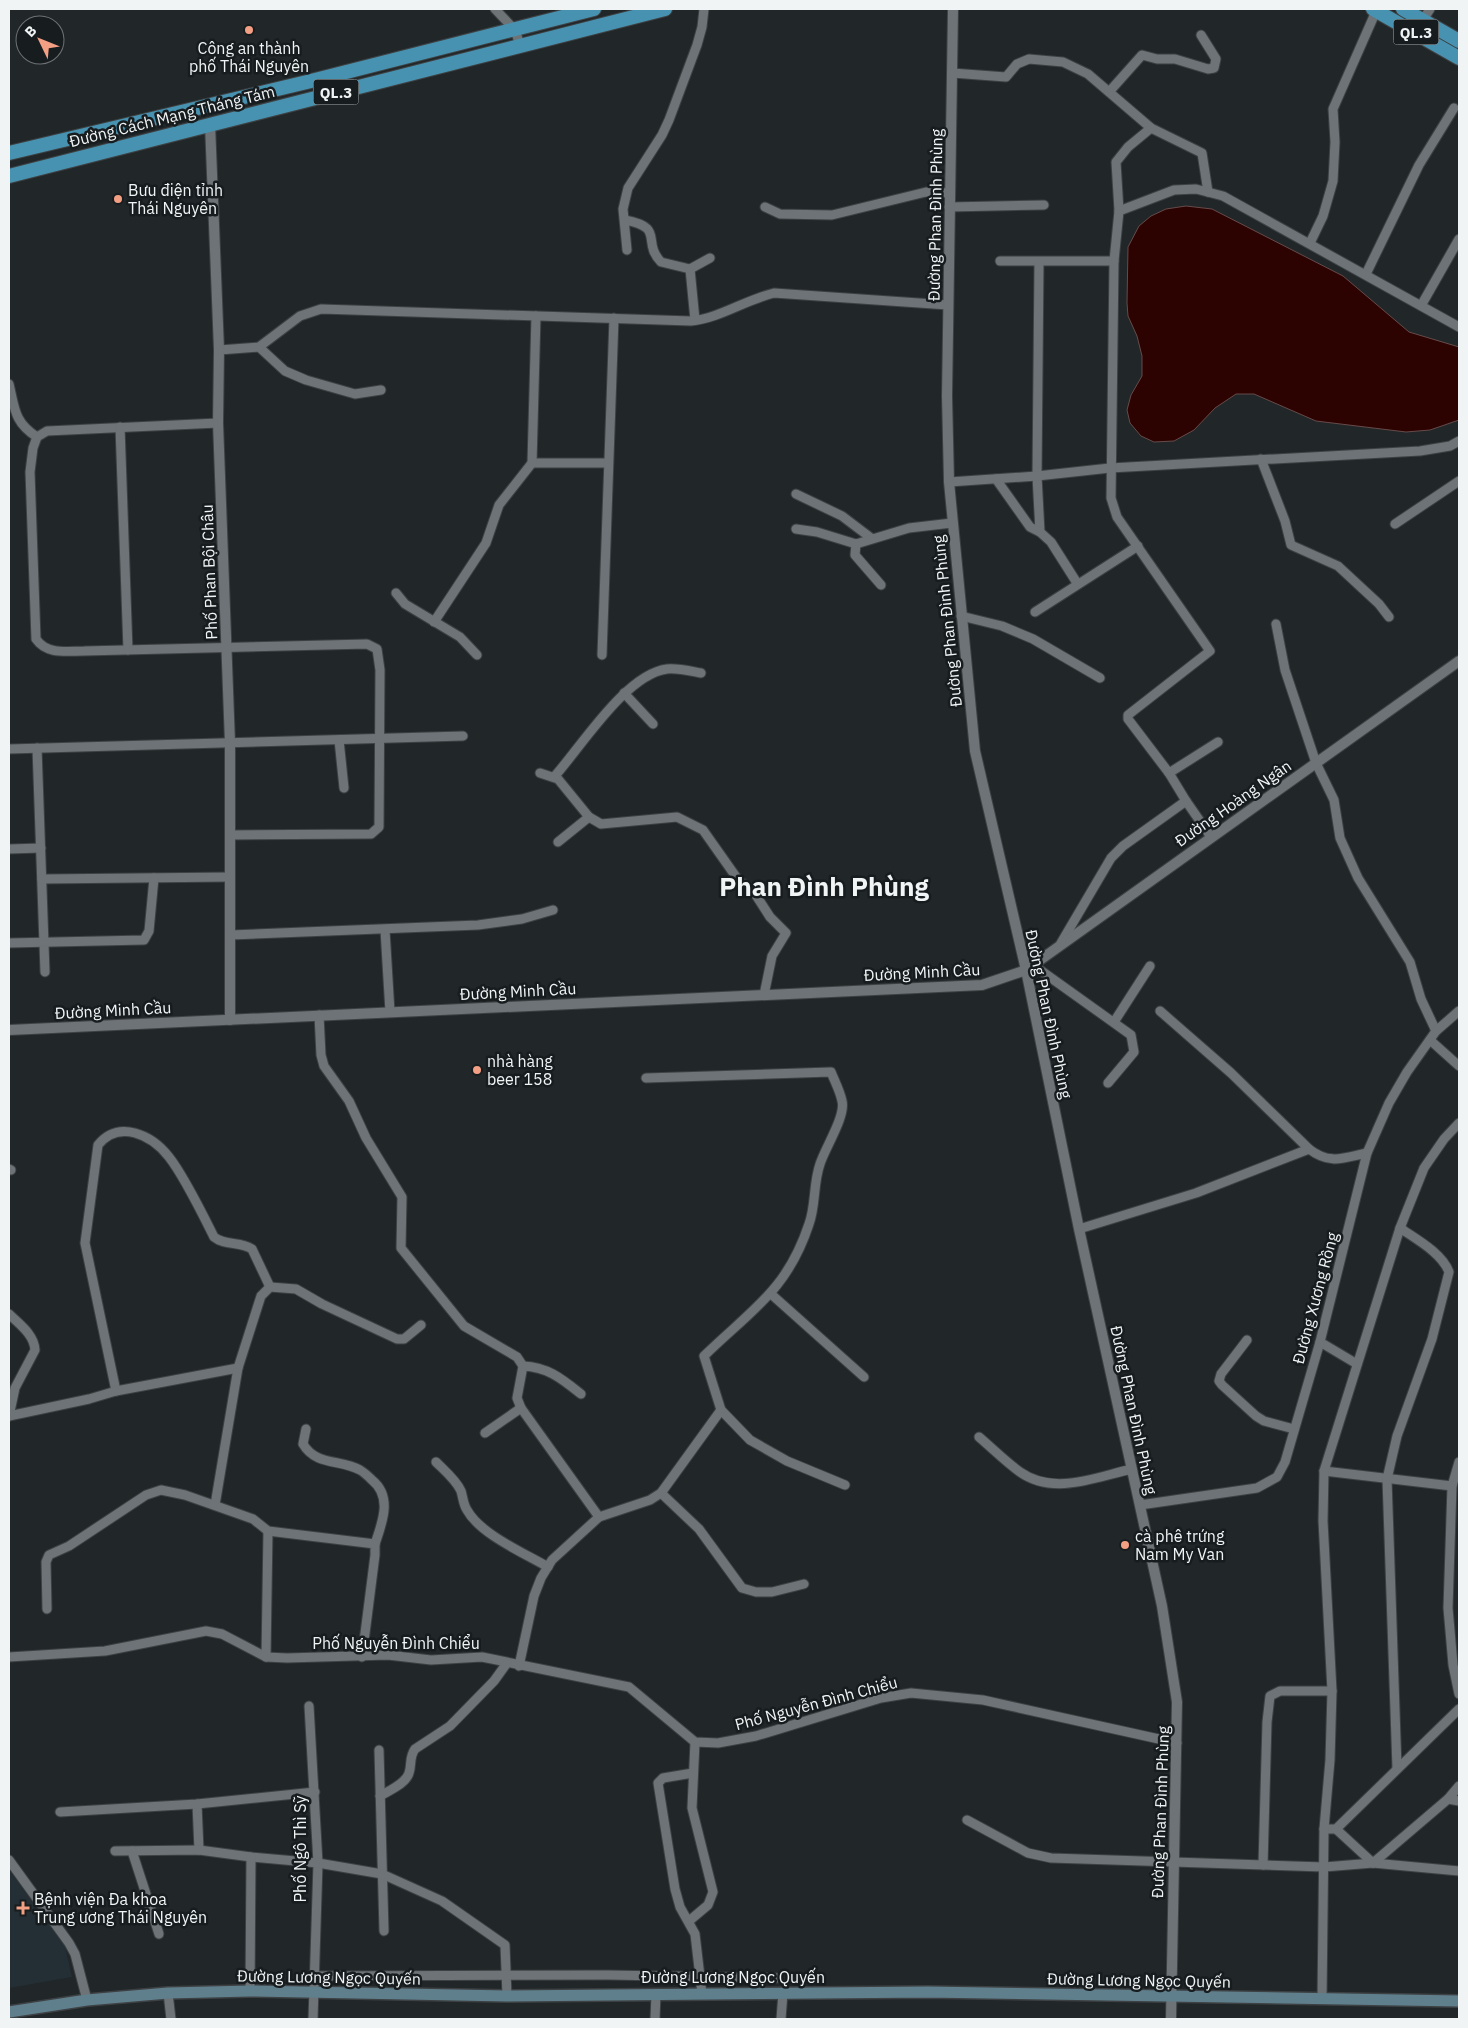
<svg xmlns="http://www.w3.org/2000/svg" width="1468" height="2028" viewBox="0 0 1468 2028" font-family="'IBM Plex Sans',sans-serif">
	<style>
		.built { fill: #242f35 }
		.water { fill: #2c0300; stroke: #674b4a }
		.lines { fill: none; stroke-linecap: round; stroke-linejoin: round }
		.minor-casing { stroke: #3d4143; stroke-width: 11 }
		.tertiary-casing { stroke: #3d4143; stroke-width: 12 }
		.secondary-casing { stroke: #3d4143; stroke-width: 14 }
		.trunk-casing { stroke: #3d4143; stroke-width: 16 }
		.minor { stroke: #6d7376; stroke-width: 9 }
		.tertiary { stroke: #6d7376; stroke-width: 10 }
		.secondary { stroke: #5f7f8c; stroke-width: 11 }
		.trunk { stroke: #4892b1; stroke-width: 14 }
		.poi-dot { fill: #f39f84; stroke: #171c1f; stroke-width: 2 }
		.labels { text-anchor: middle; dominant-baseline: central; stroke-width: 5; stroke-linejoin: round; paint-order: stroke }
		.shield { fill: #171c1f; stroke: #afb3b5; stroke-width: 1 }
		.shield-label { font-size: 15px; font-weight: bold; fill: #f0f4f5 }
		.poi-label { font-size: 16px; fill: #f0f4f5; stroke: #171c1f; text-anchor: start }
		.street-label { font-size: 16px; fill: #f0f4f5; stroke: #171c1f }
		.town-label { font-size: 26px; font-weight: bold; fill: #f0f4f5; stroke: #171c1f }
	</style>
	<rect width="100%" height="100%" fill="#212628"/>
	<polygon class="built" points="9,1870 65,1946 72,1977 9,1988"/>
	<polygon class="water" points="1186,206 1212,209 1343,276 1409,332 1459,347 1459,420 1430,430 1406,432 1316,421 1254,394 1236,394 1215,408 1194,430 1174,441 1154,442 1141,436 1130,423 1127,410 1131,395 1142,376 1142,356 1137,336 1128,316 1127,303 1128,247 1139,226 1151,216 1166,209"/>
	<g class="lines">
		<defs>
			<g id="minor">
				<polyline points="495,9 515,30 520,45"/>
				<polyline points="1421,23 1430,9"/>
				<polyline points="952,73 1006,77 1017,64 1029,59 1063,62 1088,74 1151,128 1202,153 1208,192"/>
				<polyline points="1109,92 1142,55 1157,59 1175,59 1208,69 1214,68 1216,59 1201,35"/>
				<polyline points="765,207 780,214 832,215 926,192 950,193"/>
				<polyline points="949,207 1044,205"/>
				<polyline points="1119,211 1116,162 1128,147 1151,128"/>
				<path d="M625 220C666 228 641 241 661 262L690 269 695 320"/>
				<polyline points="1310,243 1323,216 1333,181 1335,142 1333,109 1377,9"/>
				<polyline points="627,250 623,209 628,188 662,135 669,120 697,45 702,27 704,9"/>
				<polyline points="1000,261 1114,261"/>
				<polyline points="1039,262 1037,476 1040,532 1051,542 1077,583"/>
				<polyline points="690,269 710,258"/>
				<polyline points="1366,274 1419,165 1454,108"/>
				<polyline points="1422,304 1459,239"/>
				<polyline points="259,347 285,371 306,380 355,394 381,390"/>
				<path d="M219 350 259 347 300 316 321 309 691 321C720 318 745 300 774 293L948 305"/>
				<path d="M9 384C15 409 14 422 37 437"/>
				<path d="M218 423 47 431 37 437 33 448 30 472 36 639C47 655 67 651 84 651L367 644 377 649 380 670 379 827 371 834 230 835"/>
				<polyline points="120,427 128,650"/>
				<polyline points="1261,459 1285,521 1291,545 1338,566 1379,604 1389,617"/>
				<polyline points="532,463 608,463"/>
				<polyline points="996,479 1030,527 1040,532"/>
				<polyline points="949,482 1037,476 1110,468 1420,451 1450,446 1459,441"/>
				<polyline points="796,494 842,516 871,538"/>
				<polyline points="1395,524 1459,481"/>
				<polyline points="796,529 817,532 856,544 909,528 952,523"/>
				<polyline points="856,544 855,555 881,585"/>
				<polyline points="396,593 405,604 460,637 477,655"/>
				<polyline points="1035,612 1138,546"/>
				<polyline points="961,616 1002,626 1033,639 1100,678"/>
				<polyline points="434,622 486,543 499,505 532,463 536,316"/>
				<polyline points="1276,624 1285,670 1316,763 1334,800 1340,838 1358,878 1410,962 1421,999 1436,1031"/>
				<polyline points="602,655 614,318"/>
				<polyline points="624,693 653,724"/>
				<polyline points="339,740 344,788"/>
				<polyline points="37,748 45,972"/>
				<polyline points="9,749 463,736"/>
				<polyline points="540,773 558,779 589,817 601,824 677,817 703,830 739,881 752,889 770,917 786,933 772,956 764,995"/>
				<polyline points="1169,773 1218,742"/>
				<path d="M554 777C581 747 626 674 667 669 678 668 690 671 701 673"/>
				<polyline points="1186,801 1211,837"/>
				<polyline points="558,842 589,817"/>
				<polyline points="9,849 41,848"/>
				<polyline points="42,879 230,877"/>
				<polyline points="385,930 390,1012"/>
				<polyline points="230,935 478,925 522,919 553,910"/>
				<polyline points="9,943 144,940 149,931 154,878"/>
				<polyline points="1061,943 1111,858 1123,846 1186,801 1169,773 1128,719 1128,715 1210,651 1117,517 1111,498 1114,261 1119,211 1174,190 1196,189 1223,196 1459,327"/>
				<polyline points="1033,965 1131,1035 1134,1052 1108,1083"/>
				<polyline points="1160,1011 1231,1073 1309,1149"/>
				<polyline points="319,1015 321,1055 324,1066 349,1101 366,1138 402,1197 401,1248 464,1326 517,1357 523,1366 517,1398 521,1408 599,1517"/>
				<polyline points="1114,1022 1150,966"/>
				<polyline points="1430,1040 1459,1066"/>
				<path d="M646 1078 831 1072C835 1082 840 1091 842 1101 846 1116 825 1148 820 1164 813 1184 816 1205 809 1224 787 1291 751 1310 704 1356L721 1410 750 1440 787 1461 845 1485"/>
				<polyline points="9,1169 11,1170"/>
				<path d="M1079 1229 1196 1193 1309 1149C1330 1165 1343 1158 1367 1153"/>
				<polyline points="771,1294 864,1377"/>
				<path d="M9 1314C19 1324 34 1334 35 1350L15 1388 9 1416"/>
				<polyline points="1247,1340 1221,1374 1219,1381 1222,1385 1256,1416 1264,1421 1294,1429"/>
				<polyline points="1320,1342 1357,1364"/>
				<path d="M523 1366C548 1367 562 1379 581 1394"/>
				<path d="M116 1391 85 1243 98 1145C119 1119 152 1135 169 1157 184 1176 203 1215 214 1237 225 1246 240 1241 252 1249L270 1287"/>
				<polyline points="9,1416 89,1399 116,1391 238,1368"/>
				<path d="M306 1429 303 1444C316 1466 340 1459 360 1470 365 1473 369 1477 372 1480 393 1497 382 1523 375 1544"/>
				<polyline points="485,1433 521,1408"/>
				<path d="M979 1437C992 1448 1006 1462 1020 1472 1054 1496 1096 1477 1132 1469"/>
				<path d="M436 1462C445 1471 456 1480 461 1491 463 1497 463 1504 467 1510 480 1534 524 1553 548 1567"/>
				<polyline points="1459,1462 1452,1486 1448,1608 1453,1665 1459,1694"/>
				<polyline points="1324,1471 1452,1486"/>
				<polyline points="661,1493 699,1529 742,1588 756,1592 772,1592 804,1584"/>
				<polyline points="215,1505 238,1368 261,1296 270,1287 296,1289 322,1304 397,1339 404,1339 421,1325"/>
				<polyline points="1140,1505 1257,1488 1277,1477 1285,1462 1320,1342 1367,1153 1389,1103 1407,1072 1436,1031 1459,1011"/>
				<polyline points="47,1609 46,1562 49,1555 69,1546 146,1495 161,1490 185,1495 253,1519 268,1531 375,1544 375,1555 362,1657"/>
				<polyline points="9,1657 105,1651 206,1631 222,1634 266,1657 287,1658 388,1655 431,1660 482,1657 629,1687 695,1742 718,1743 756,1736 881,1698 911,1693 983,1700 1177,1743"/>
				<polyline points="266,1657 268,1531"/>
				<polyline points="519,1666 534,1596 541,1578 552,1560 599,1517 650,1500 661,1493 721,1410"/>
				<polyline points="309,1706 318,1863 313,2019"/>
				<polyline points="379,1750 384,1931"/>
				<path d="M1397 1768 1387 1479 1397 1436 1432 1339 1449 1272C1442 1253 1416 1239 1400 1228"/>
				<polyline points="693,1773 663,1778 658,1783 675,1889 680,1907 695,1934 702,1994"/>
				<path d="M380 1796C388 1791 406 1784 409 1773 412 1764 409 1757 415 1749L450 1726 494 1681 507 1663"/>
				<polyline points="1448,1799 1459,1801"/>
				<polyline points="197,1804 199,1850"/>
				<polyline points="60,1812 197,1804 315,1792"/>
				<polyline points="967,1820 1028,1853 1051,1858 1324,1867 1373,1863 1459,1871"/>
				<polyline points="1324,1829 1336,1829 1459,1709"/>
				<polyline points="1336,1829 1373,1863 1448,1799 1459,1786"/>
				<polyline points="115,1851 199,1850 251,1857 318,1863 382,1874 442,1901 505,1945 507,1996"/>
				<polyline points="132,1851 159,1934"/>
				<polyline points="9,1860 69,1943 75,1954 87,2000"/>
				<polyline points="1263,1865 1267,1722 1270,1696 1280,1691 1332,1691"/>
				<polyline points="689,1921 708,1905 713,1892 692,1808 695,1742"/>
				<polyline points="313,1976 608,1975 777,1978"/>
				<polyline points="250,1991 251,1857"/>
				<polyline points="168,1993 171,2019"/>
				<polyline points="1322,1999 1324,1829 1330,1760 1332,1691 1323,1521 1324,1471 1400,1228 1424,1168 1444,1139 1459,1123"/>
				<polyline points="655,2019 656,1994"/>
				<polyline points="781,2019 783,1993"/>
			</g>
			<g id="tertiary">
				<polyline points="953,9 947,396 949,482 975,751 1026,970 1079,1229 1162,1606 1177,1702 1171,2019"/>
				<polyline points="210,124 219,350 218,423 230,743 230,1020"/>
				<polyline points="9,1030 982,985 1026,970 1459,661"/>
			</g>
			<polyline id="secondary" points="9,2012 87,2000 168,1993 250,1991 507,1996 928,1992 1459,2001"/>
			<g id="trunk">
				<polyline points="1373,9 1459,58"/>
				<polyline points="1403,9 1459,41"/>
				<polyline points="9,153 307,82 594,9"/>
				<polyline points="9,176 665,9"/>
			</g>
		</defs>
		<use href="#minor" class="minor-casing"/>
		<use href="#tertiary" class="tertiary-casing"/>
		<use href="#secondary" class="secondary-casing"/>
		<use href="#trunk" class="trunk-casing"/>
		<use href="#minor" class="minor"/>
		<use href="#tertiary" class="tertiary"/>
		<use href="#secondary" class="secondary"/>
		<use href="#trunk" class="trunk"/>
	</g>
	<g class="poi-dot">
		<circle cx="249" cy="30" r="5"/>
		<circle cx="118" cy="199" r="5"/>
		<circle cx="477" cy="1070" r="5"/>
		<circle cx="1125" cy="1545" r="5"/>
		<path d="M20.5 1900.5h5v5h5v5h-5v5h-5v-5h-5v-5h5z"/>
	</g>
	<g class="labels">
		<g class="shield">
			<rect x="1393.5" y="19.5" width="45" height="25" rx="4"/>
			<rect x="313.5" y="79.5" width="45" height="25" rx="4"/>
		</g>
		<g class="shield-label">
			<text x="1416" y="32">QL.3</text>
			<text x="336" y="92">QL.3</text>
		</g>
		<g class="poi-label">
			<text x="249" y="48" text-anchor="middle">Công an thành<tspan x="249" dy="18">phố Thái Nguyên</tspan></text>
			<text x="128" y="190">Bưu điện tỉnh<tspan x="128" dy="18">Thái Nguyên</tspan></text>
			<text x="487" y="1061">nhà hàng<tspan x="487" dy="18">beer 158</tspan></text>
			<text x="1135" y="1536">cà phê trứng<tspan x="1135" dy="18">Nam My Van</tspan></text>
			<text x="34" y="1899">Bệnh viện Đa khoa<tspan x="34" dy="18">Trung ương Thái Nguyên</tspan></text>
		</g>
		<g class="street-label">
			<text transform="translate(172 116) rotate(-14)">Đường Cách Mạng Tháng Tám</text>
			<text transform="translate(935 215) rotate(-89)">Đường Phan Đình Phùng</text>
			<text transform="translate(209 572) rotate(-92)">Phố Phan Bội Châu</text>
			<text transform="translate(947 621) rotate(-96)">Đường Phan Đình Phùng</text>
			<text transform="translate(1233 803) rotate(-35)">Đường Hoàng Ngân</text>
			<text transform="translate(922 972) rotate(-3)">Đường Minh Cầu</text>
			<text transform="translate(518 991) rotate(-3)">Đường Minh Cầu</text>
			<text transform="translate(113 1010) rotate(-3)">Đường Minh Cầu</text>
			<text transform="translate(1049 1014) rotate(78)">Đường Phan Đình Phùng</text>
			<text transform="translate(1315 1298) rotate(-75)">Đường Xương Rồng</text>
			<text transform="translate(1134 1410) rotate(78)">Đường Phan Đình Phùng</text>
			<text x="396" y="1643">Phố Nguyễn Đình Chiểu</text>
			<text transform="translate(816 1703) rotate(-15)">Phố Nguyễn Đình Chiểu</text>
			<text transform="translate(1160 1812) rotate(-88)">Đường Phan Đình Phùng</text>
			<text transform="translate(300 1849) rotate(-90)">Phố Ngô Thì Sỹ</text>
			<text transform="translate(329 1977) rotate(1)">Đường Lương Ngọc Quyến</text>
			<text x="733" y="1977">Đường Lương Ngọc Quyến</text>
			<text transform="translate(1139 1980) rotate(1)">Đường Lương Ngọc Quyến</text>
		</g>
		<g class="town-label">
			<text x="824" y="886">Phan Đình Phùng</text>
		</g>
	</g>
	<rect width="1468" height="2028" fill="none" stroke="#f0f4f5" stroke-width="20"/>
	<g transform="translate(40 40) rotate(313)"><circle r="24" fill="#171c1f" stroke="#6e7275"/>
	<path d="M0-4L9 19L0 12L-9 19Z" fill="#f39f84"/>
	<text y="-8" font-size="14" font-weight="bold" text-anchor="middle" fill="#f0f4f5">B</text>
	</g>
</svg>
